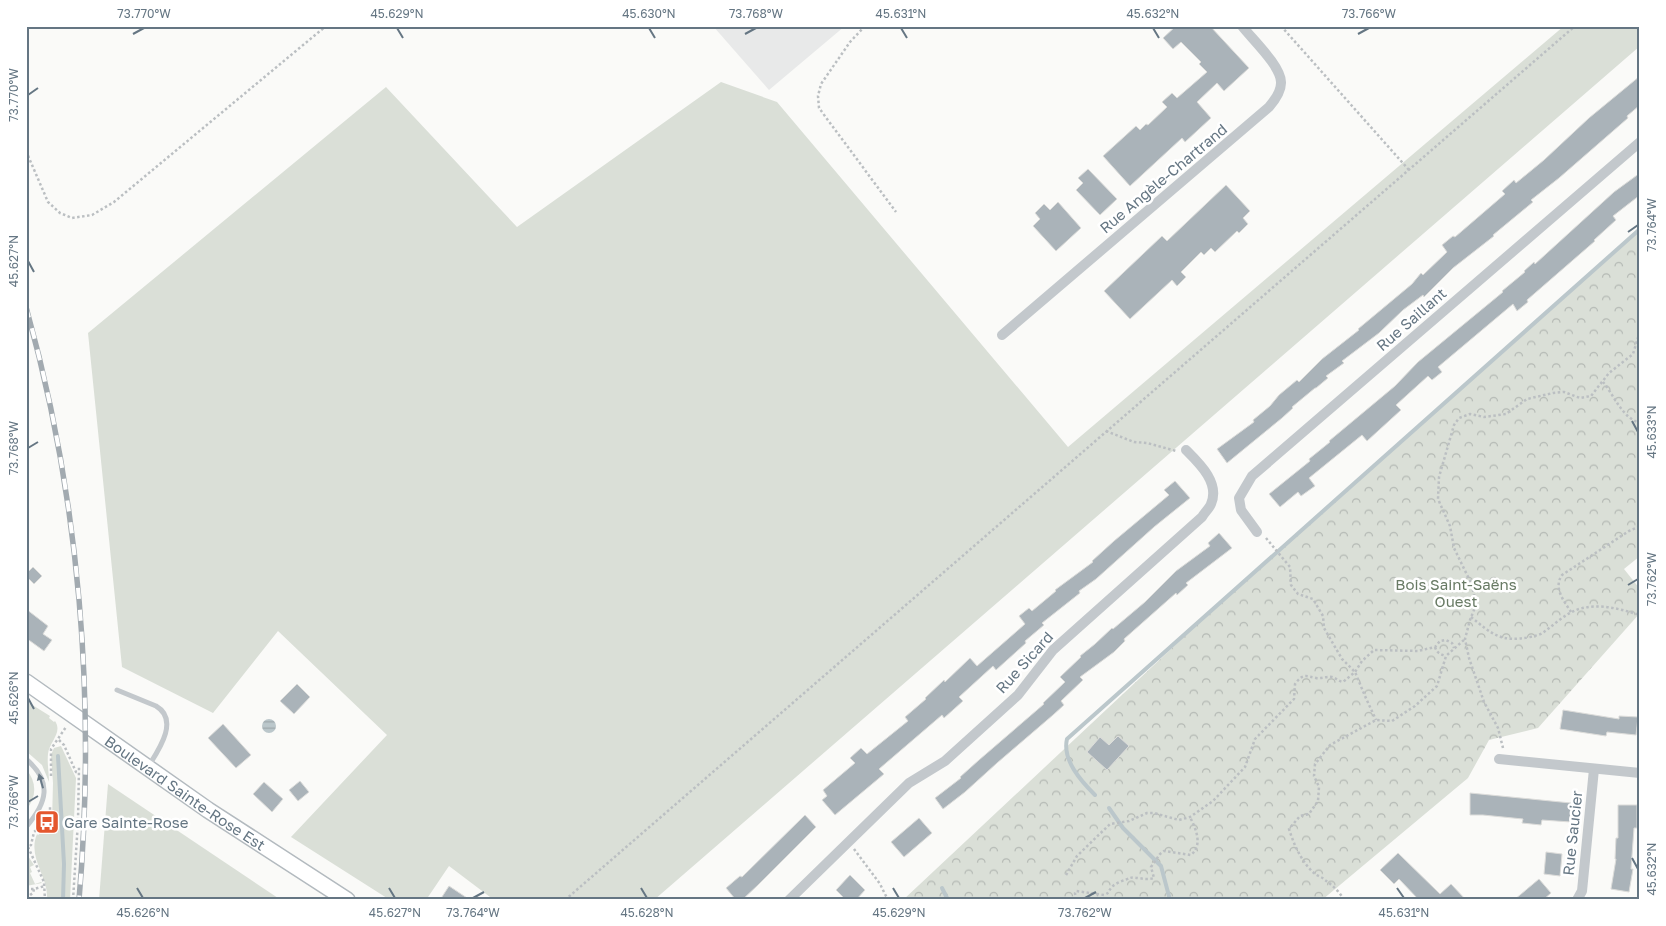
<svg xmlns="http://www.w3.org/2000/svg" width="1666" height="926" viewBox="0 0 1666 926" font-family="'Golos Text',sans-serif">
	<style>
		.built { fill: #e8e9e9 }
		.green { fill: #dadfd7 }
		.forest { fill: url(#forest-crowns) }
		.water { fill: url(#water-rules) }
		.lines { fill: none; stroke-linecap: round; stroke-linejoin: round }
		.stream { stroke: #bbc7cb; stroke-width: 4 }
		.building { fill: #aab3b9; stroke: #dcdcda }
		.secondary-casing { stroke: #b3babf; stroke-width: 18 }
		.path { stroke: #bbbfc2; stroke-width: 2.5; stroke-dasharray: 2.5 2.5; stroke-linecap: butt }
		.lane { stroke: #c3c8cc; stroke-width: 5 }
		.street { stroke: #c3c8cc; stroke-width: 10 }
		.secondary { stroke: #fff; stroke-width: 15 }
		.rail-casing { stroke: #a2aab0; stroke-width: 5.5 }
		.rail { stroke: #fff; stroke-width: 4; stroke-dasharray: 11; stroke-linecap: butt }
		.oneway { fill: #6a7a87 }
		.ticks { fill: none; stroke: #657683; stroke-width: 2 }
		.labels { text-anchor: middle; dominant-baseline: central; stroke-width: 5; stroke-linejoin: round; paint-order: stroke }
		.street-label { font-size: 15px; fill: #657683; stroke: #fff }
		.park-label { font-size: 15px; fill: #687a64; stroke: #fff }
		.poi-label { font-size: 15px; fill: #657683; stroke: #fff; text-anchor: start }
		.neatline { fill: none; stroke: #657683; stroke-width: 2 }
		.ticks-label { font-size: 12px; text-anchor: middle; fill: #657683 }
	</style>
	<defs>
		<pattern id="forest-crowns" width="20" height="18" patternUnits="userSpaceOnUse" patternTransform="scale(1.25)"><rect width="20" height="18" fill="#dadfd7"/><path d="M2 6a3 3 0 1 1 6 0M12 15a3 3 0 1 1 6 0" fill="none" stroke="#b4b9b4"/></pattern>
		<pattern id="water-rules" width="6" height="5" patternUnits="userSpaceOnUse" patternTransform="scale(1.25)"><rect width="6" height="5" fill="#bbc7cb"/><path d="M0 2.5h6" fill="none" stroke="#9ca6aa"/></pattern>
	</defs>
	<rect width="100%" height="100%" fill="#fafaf8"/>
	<polygon class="built" points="713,26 845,26 769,90"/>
	<g class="green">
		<polygon points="1564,26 1640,26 1640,46 654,900 494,900 449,866 426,900 390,900 291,837 387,735 278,631 213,713 122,667 88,333 386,87 517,227 721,82 777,102 1068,447"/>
		<path d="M26 701 50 716 49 718 54 722 55 721C63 733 49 742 48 754 47 763 49 773 49 782L42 765 26 751Z"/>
		<path d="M61 746 76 778 70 900H47C49 876 27 858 37 834L38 835 42 832 41 830 52 821 53 783 51 755 54 748Z"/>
		<path d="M26 769C37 782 37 797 26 810Z"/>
		<polygon points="108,784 281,900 99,900"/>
		<polygon points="26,853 34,865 30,867 32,872 30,873 35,884 41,882 42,883 26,886"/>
	</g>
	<polygon class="forest" points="1640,230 1640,556 1624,569 1640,589 1640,613 1538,728 1489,740 1468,778 1322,900 903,900 1265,561"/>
	<circle class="water" cx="269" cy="726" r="7"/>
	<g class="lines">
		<g class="stream">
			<polyline points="58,756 64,864 63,900"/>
			<path d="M1095 795C1081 781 1062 760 1067 739L1640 229"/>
			<polyline points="1109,808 1123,828 1161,866 1170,900"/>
			<polyline points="942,888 948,900"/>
		</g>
	</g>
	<g class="building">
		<polygon points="1176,26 1210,26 1249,68 1224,91 1217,83 1197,102 1211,118 1185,142 1182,138 1130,186 1103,156 1136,126 1140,130 1146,124 1148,125 1167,107 1162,102 1172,93 1177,98 1207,72 1199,64 1201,62 1181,42 1173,49 1163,38"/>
		<polygon points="1640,76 1640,105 1627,116 1628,118 1559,178 1531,200 1533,202 1493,235 1494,236 1453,268 1424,297 1423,295 1403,310 1379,333 1342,361 1344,363 1326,376 1328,378 1316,388 1315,388 1292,407 1293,408 1282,418 1227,463 1217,449 1254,422 1253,420 1270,406 1279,395 1297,380 1299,382 1322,359 1359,330 1358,329 1412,284 1421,273 1423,275 1447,252 1442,245 1453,236 1455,237 1505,194 1502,191 1514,180 1516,183 1544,160 1589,118"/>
		<polygon points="1088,169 1117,199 1100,215 1076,190 1083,183 1078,178"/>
		<polygon points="1640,173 1640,195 1613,216 1616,220 1594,240 1595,241 1527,300 1528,302 1517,311 1513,304 1438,367 1442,372 1432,380 1428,376 1396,405 1401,410 1367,441 1362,435 1309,478 1315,486 1301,496 1298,492 1280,507 1269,494 1310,461 1309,459 1330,442 1329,441 1395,386 1418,362 1503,292 1502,291 1525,272 1524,271 1534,262 1535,264 1614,192"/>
		<polygon points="1226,185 1250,211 1243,218 1248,224 1239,233 1237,231 1215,252 1211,248 1204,255 1201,252 1181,272 1186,277 1177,286 1172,280 1130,319 1104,291 1162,236 1167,241"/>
		<polygon points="1058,202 1081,228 1056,251 1033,226 1040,219 1035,213 1044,204 1050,210"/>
		<polygon points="1175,481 1190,498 1154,527 1096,579 1079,591 1080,593 1042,623 1044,625 1025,641 1026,643 996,670 993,666 959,697 963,701 944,718 942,715 879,769 884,774 835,815 822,800 827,796 823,790 855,763 850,758 861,748 867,754 908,721 905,717 926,699 925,698 944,680 945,682 970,658 977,666 1025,624 1019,616 1029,608 1032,611 1056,591 1055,590 1093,562 1092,561 1114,541 1169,495 1164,490"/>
		<polygon points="1219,533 1232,548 1186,583 1188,585 1177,595 1176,593 1124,639 1125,641 1114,652 1080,677 1083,680 1061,701 1064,705 1053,715 997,763 965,792 943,809 935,798 961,778 960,777 979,760 1044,704 1043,703 1065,682 1060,677 1081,657 1080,656 1095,644 1112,628 1113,629 1145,602 1176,571 1210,546 1208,543"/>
		<polygon points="33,567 42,576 34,584 26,576 26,574"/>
		<polygon points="26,609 48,626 43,634 52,640 44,651 26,638"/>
		<polygon points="297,684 310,697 294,714 280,701"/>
		<polygon points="1563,710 1619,719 1619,716 1638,717 1636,735 1607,732 1606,736 1560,729"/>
		<polygon points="223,724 251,755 236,768 208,738"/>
		<polygon points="1118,736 1129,746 1107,770 1087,752 1100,737 1109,745"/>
		<polygon points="300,781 309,792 298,801 289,790"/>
		<polygon points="264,782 283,799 272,812 253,794"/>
		<polygon points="1470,793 1571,803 1571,822 1542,820 1541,825 1522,823 1523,819 1483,815 1470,815"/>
		<polygon points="1618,805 1637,805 1637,828 1634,828 1631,869 1633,869 1629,892 1611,889 1616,859 1615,859 1616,838 1618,838"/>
		<polygon points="805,815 816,827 758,885 742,900 736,900 726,888 740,876 742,877"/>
		<polygon points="919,818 932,833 904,857 891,842"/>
		<polygon points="1546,852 1562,854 1560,876 1544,874"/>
		<polygon points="1398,853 1440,894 1451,884 1466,900 1419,900 1399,879 1394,884 1380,870"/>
		<polygon points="850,875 865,890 856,900 846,900 836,890"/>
		<polygon points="1539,879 1551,893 1543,900 1514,900"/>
		<polygon points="449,886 470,900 440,900"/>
	</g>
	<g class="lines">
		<defs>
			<g id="secondary">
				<path id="s1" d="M26 682 208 810 347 900"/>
			</g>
		</defs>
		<use href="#secondary" class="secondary-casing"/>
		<g class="path">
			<polyline points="865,26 850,42 821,84 818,96 819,108 896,212"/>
			<polyline points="1281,26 1409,170"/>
			<polyline points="26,151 48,202 60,213 72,218 92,215 114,202 326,26"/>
			<path d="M1603 382C1614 395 1622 418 1640 423"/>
			<polyline points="1106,431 1134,442 1147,443 1176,451"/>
			<polyline points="1266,538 1290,567 1291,585 1298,594 1313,599 1323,616 1324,628 1342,659 1355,672 1365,696 1376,720"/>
			<path d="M1571 612C1564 601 1553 588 1562 575L1629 531 1640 526"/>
			<path d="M1471 617C1492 634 1501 643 1530 637 1535 636 1540 635 1544 632 1555 624 1566 613 1579 609 1600 603 1620 609 1640 615"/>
			<path d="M1435 647C1437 653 1440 654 1446 656"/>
			<polyline points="59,740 64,745 76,772 79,773"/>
			<polyline points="1503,748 1498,728 1484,702 1469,658 1465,639 1470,620 1474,610 1475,601 1474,594 1471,583 1454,548 1450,526 1438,499 1439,477 1454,425 1459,418 1470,414 1484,417 1506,414 1527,399 1553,393 1564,392 1580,398 1591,396 1609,373 1633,354 1640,331"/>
			<polyline points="51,776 51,749 66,727"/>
			<polyline points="28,847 44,882 45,900"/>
			<polyline points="26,849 31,845 34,832 50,820 50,806"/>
			<polyline points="854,849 880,884 888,900"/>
			<path d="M1066 875 1077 856 1110 824 1129 821 1147 813H1154L1179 820 1190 817 1213 801 1245 767 1255 739 1294 699 1295 684C1303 673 1306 676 1316 678 1321 679 1326 676 1332 677 1336 678 1338 681 1343 682L1355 672 1362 661 1374 650 1418 651 1435 647 1440 641 1446 640 1452 643 1454 648"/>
			<polyline points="26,889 34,889 45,886"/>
			<polyline points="26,898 33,893 34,889"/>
			<polyline points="73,900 78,821 79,767"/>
			<polyline points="565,900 1575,26"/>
			<path d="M1076 900 1075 893 1076 891 1104 895C1110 893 1108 891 1112 887 1115 883 1125 880 1130 878 1135 876 1145 881 1154 878L1151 867 1160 854 1164 851 1191 855C1203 845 1196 829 1190 817"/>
			<path d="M1344 900C1340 892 1332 885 1325 880 1322 877 1318 876 1315 874 1302 863 1294 845 1289 829L1300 816 1309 814 1318 801 1319 787 1314 776 1315 764 1330 745 1376 720 1392 721 1415 706 1437 686 1446 656 1465 639"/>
		</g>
		<g class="lane">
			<path d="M117 690 156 706C180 720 158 751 148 767"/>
			<path d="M26 759C53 782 47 803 26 827"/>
		</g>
		<g class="street">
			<path d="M1002 335 1269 107C1275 100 1281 92 1281 83 1282 67 1252 39 1242 26"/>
			<polyline points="1257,532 1241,510 1239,498 1252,476 1640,142"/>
			<polyline points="1499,759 1640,773"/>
			<path d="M789 900 909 783 945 761 1018 695 1053 650 1202 517C1204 513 1209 509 1211 504 1220 483 1200 464 1186 450"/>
			<polyline points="1577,900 1582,891 1594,769"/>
		</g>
		<use href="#secondary" class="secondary"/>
		<defs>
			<path id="rail" d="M26 307C80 499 96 701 79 900"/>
		</defs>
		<use href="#rail" class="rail-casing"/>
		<use href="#rail" class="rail"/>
	</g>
	<defs><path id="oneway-solid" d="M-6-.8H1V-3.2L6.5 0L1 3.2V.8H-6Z" transform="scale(1.25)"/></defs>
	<use class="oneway" href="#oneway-solid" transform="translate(41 781) rotate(-106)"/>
	<path class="ticks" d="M397 28 403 38M649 28 655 38M901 28 907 38M1153 28 1159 38M133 34 144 28M745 34 756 28M1358 34 1369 28M28 95 38 88M1628 232 1638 225M28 261 34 272M1632 421 1638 432M28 448 38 442M1628 585 1638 579M28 698 34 709M28 802 38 796M1632 858 1638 869M137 888 143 898M389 888 395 898M641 888 647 898M893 888 899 898M1397 888 1404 898M473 898 484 892M1085 898 1096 892"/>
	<defs>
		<symbol id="bus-square" viewBox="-11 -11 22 22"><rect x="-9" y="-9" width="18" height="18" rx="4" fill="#e4572e" stroke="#fff"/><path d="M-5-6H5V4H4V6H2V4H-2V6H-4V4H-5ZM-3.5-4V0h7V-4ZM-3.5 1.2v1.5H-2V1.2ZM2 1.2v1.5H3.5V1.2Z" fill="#fff"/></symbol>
	</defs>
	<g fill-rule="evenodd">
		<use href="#bus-square" x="33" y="808" width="28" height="28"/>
	</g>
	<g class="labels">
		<g class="street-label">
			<text transform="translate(1163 178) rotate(-40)">Rue Angèle-Chartrand</text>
			<text transform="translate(1411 319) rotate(-41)">Rue Saillant</text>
			<text transform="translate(1024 662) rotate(-48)">Rue Sicard</text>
			<text stroke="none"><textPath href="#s1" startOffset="194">Boulevard Sainte-Rose Est</textPath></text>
			<text transform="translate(1572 833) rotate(-84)">Rue Saucier</text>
		</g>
		<g class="park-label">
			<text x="1456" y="584">Bois Saint-Saëns<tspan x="1456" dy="17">Ouest</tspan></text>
		</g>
		<g class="poi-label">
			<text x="64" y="822">Gare Sainte-Rose</text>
		</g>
	</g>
	<rect width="1666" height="926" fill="none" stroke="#ffffff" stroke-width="55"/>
	<rect x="28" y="28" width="1610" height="870" class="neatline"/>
	<g class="ticks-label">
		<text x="144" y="18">73.770°W</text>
		<text x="397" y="18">45.629°N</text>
		<text x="649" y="18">45.630°N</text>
		<text x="756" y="18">73.768°W</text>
		<text x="901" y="18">45.631°N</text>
		<text x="1153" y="18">45.632°N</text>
		<text x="1369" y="18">73.766°W</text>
		<text transform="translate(14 95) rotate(-90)" y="4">73.770°W</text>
		<text transform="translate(1652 225) rotate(-90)" y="4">73.764°W</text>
		<text transform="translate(14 261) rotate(-90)" y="4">45.627°N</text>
		<text transform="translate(1652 432) rotate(-90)" y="4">45.633°N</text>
		<text transform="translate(14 448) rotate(-90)" y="4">73.768°W</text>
		<text transform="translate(1652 579) rotate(-90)" y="4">73.762°W</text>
		<text transform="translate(14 698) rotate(-90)" y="4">45.626°N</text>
		<text transform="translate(14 802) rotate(-90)" y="4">73.766°W</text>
		<text transform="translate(1652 869) rotate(-90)" y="4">45.632°N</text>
		<text x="143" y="917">45.626°N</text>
		<text x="395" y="917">45.627°N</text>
		<text x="473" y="917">73.764°W</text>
		<text x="647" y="917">45.628°N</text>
		<text x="899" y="917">45.629°N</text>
		<text x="1085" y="917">73.762°W</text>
		<text x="1404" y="917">45.631°N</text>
	</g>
</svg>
